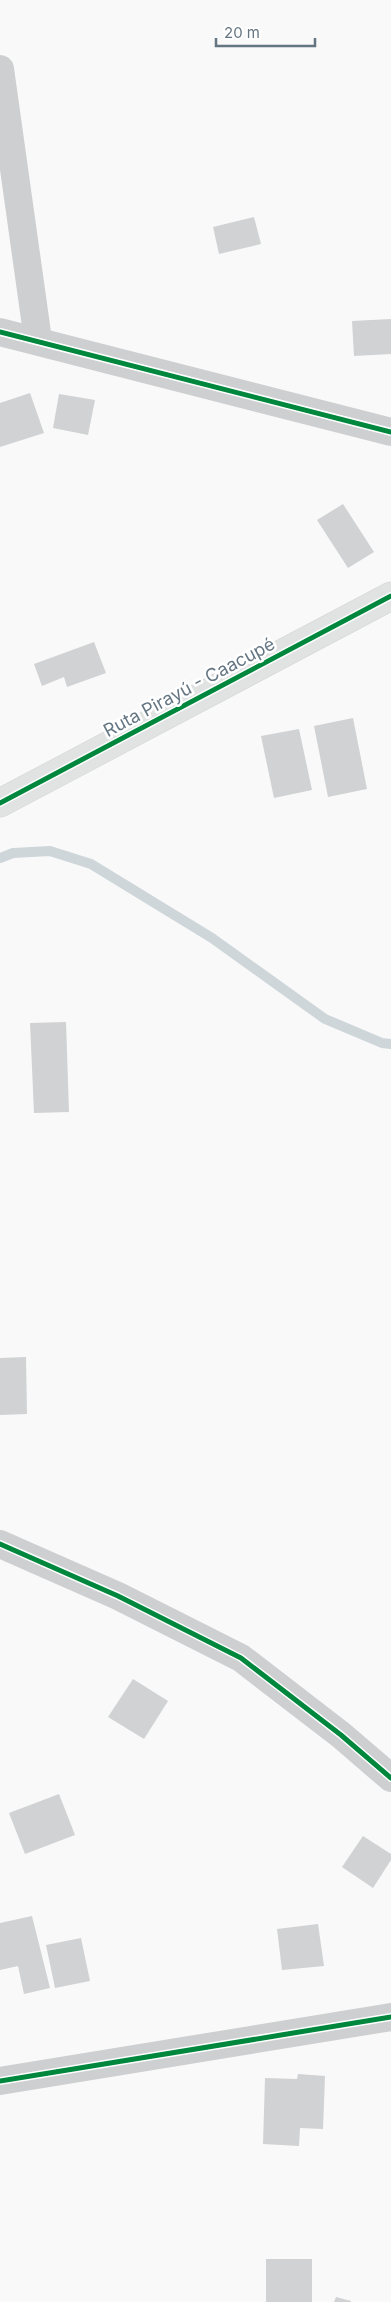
<svg xmlns="http://www.w3.org/2000/svg" width="391" height="2302" viewBox="0 0 391 2302" font-family="Inter,sans-serif">
	<style>
		.lines { fill: none; stroke-linecap: round; stroke-linejoin: round }
		.stream { stroke: #ced6d9; stroke-width: 10 }
		.building { fill: #d0d2d3 }
		.primary-casing { stroke: #d5d6d7; stroke-width: 29 }
		.minor { stroke: #cecfd0; stroke-width: 28 }
		.primary { stroke: #e1e2e2; stroke-width: 28 }
		.cycleway-casing { stroke: #fff; stroke-width: 8 }
		.cycleway { stroke: #00873e; stroke-width: 5 }
		.labels { text-anchor: middle; dominant-baseline: central; stroke-width: 5; stroke-linejoin: round; paint-order: stroke }
		.street-label { font-size: 18px; fill: #657683; stroke: #fff }
	</style>
	<rect width="100%" height="100%" fill="#f9f9f9"/>
	<g class="lines">
		<polyline class="stream" points="0,858 13,853 50,851 91,864 212,938 325,1019 382,1043 391,1044"/>
	</g>
	<g class="building">
		<polygon points="254,217 261,244 219,254 213,227"/>
		<polygon points="391,319 391,354 354,356 352,321"/>
		<polygon points="30,393 44,433 0,447 0,403"/>
		<polygon points="59,394 95,400 88,435 53,428"/>
		<polygon points="343,504 374,552 348,568 317,520"/>
		<polygon points="94,642 106,673 67,687 64,677 42,686 34,664"/>
		<polygon points="353,718 367,789 328,797 314,726"/>
		<polygon points="299,729 312,790 274,798 261,736"/>
		<polygon points="66,1022 69,1112 34,1113 30,1023"/>
		<polygon points="26,1357 27,1414 0,1415 0,1358"/>
		<polygon points="133,1679 168,1701 144,1739 108,1717"/>
		<polygon points="59,1794 75,1835 25,1854 9,1813"/>
		<polygon points="363,1836 391,1854 391,1860 373,1888 342,1867"/>
		<polygon points="32,1916 50,1988 24,1994 18,1966 0,1970 0,1923"/>
		<polygon points="318,1924 324,1966 282,1970 277,1929"/>
		<polygon points="81,1938 90,1981 55,1988 46,1945"/>
		<polygon points="298,2074 325,2076 323,2129 300,2128 299,2146 263,2144 265,2078 297,2079"/>
		<rect x="266" y="2259" width="46" height="43"/>
		<polygon points="336,2297 351,2301 351,2302 334,2302"/>
	</g>
	<g class="lines">
		<defs>
			<polyline id="primary" points="0,803 391,596"/>
		</defs>
		<use href="#primary" class="primary-casing"/>
		<g class="minor">
			<polyline points="0,69 38,340"/>
			<polyline points="0,332 391,432"/>
			<polyline points="0,1544 118,1596 241,1658 341,1735 391,1778"/>
			<polyline points="0,2081 391,2017"/>
		</g>
		<use href="#primary" class="primary"/>
		<defs>
			<g id="cycleway">
				<polyline points="0,332 391,432"/>
				<polyline points="0,803 391,596"/>
				<polyline points="0,1544 118,1596 241,1658 341,1735 391,1778"/>
				<polyline points="0,2081 391,2017"/>
			</g>
		</defs>
		<use href="#cycleway" class="cycleway-casing"/>
		<use href="#cycleway" class="cycleway"/>
	</g>
	<g class="labels">
		<g class="street-label">
			<text transform="translate(189 687) rotate(-28)">Ruta Pirayú - Caacupé</text>
		</g>
	</g>
	<path d="M216 38v8h99v-8" fill="none" stroke="#657683" stroke-width="2.5"/>
	<text x="224" y="38" font-size="15" fill="#657683" stroke="#ffffff" stroke-width="4" paint-order="stroke">20 m</text>
</svg>
